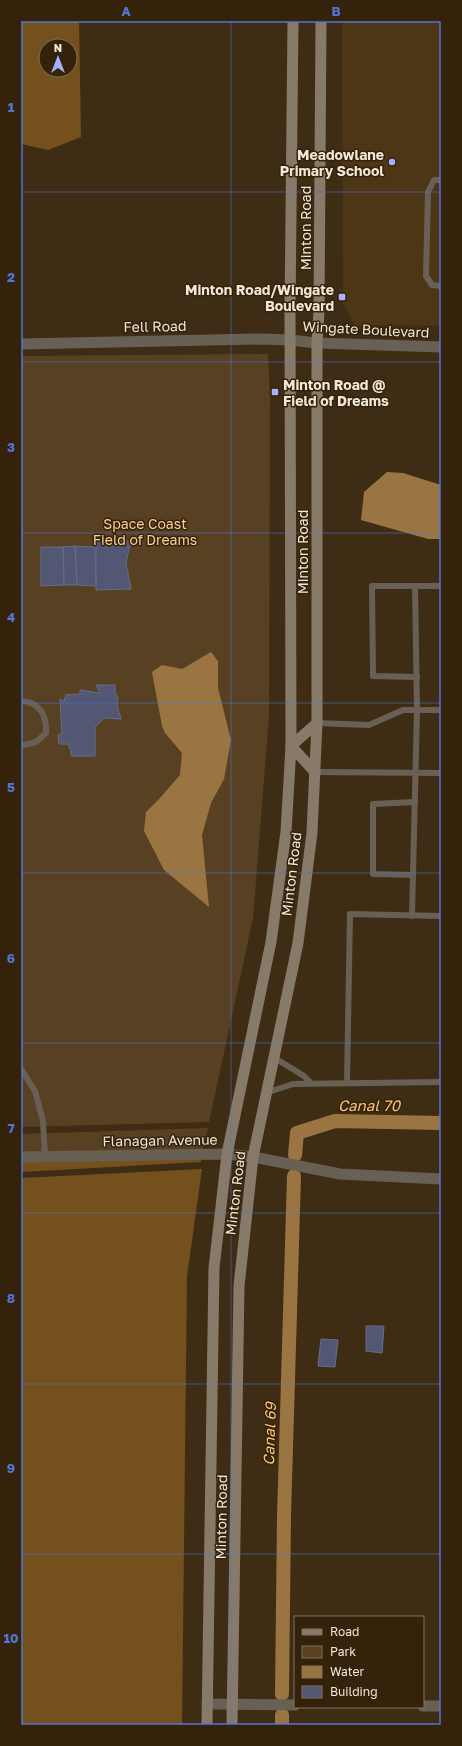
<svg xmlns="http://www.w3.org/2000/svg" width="462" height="1746" viewBox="0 0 462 1746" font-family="'Golos Text',sans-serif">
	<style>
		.built { fill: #4c3616 }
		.green { fill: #584123 }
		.forest { fill: #74511c; fill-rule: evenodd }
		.water { fill: #9a7542 }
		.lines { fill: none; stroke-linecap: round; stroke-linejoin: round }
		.canal { stroke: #9a7542; stroke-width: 14 }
		.building { fill: #525773; stroke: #686d8a }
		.service { stroke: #696055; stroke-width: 6 }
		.minor { stroke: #696055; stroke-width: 11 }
		.tertiary { stroke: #696055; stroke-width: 11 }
		.secondary { stroke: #887a69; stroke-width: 11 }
		.grid { fill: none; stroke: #5274d8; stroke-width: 1; stroke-opacity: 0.55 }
		.poi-dot { fill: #a5b1fc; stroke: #34230a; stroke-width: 1.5 }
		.labels { text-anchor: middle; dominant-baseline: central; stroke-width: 3; stroke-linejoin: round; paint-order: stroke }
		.poi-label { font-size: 14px; font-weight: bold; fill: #f1e6d7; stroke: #34230a; text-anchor: end }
		.street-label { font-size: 14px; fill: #f1e6d7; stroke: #34230a }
		.park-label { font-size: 14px; fill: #fcd095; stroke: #34230a }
		.water-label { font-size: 15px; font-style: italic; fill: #fcc479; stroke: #34230a }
		.neatline { fill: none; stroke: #5274d8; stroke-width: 1.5 }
		.grid-label { font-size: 13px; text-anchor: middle; font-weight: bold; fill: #5274d8 }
	</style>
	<rect width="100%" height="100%" fill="#3e2d14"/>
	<polygon class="built" points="342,21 441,21 441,326 355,325 343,303"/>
	<g class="green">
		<polygon points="268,354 270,399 269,716 253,918 209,1122 21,1127 21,356"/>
		<polygon points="208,1128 202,1151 21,1153 21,1134"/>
	</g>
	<g class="forest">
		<path d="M21 21H79L81 137 48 150 21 144ZM46 46H70V70H46Z"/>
		<polygon points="202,1151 201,1162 21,1172 21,1153"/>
		<polygon points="202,1169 187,1276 182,1725 21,1725 21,1178"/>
	</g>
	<g class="water">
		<polygon points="387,472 403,473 441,485 441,539 428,539 361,520 364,492"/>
		<polygon points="211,652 218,661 218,688 231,740 224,779 211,803 202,835 209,907 164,870 144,831 146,812 160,798 180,775 182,753 165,733 162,726 152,672 162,665 182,669"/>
	</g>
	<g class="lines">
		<g class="canal">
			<polyline points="295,1155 297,1133 335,1121 441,1123"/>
			<polyline points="282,1694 284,1516 294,1176"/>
			<polyline points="282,1725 282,1715"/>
		</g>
	</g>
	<g class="building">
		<polygon points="96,541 131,541 126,563 131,589 96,590"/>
		<polygon points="75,546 95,547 96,586 77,585"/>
		<polygon points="75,546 77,585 64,585 63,547"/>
		<polygon points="41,547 63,547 64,585 41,586"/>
		<polygon points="96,685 115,685 115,693 118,697 117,705 121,719 104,718 95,727 95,756 71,756 71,751 68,744 59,744 58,735 62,734 60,699 64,701 66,695 80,694 80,690 100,693"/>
		<polygon points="366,1326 384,1326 382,1353 366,1351"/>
		<polygon points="321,1339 338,1340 335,1367 318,1366"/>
	</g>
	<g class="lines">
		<g class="service">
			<polyline points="441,180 434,180 428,192 426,276 432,285 441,286"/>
			<polyline points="417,677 373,676 372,586 441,586"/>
			<path d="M21 701C40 702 47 716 46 733L36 742 21 746"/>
			<polyline points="317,723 369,725 403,710 441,710"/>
			<polyline points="315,772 441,773"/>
			<polyline points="413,875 373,874 373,804 415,802"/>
			<polyline points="412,916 417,710 415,586"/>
			<polyline points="273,1057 304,1076 311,1083"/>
			<polyline points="21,1069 35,1091 43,1121 45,1157"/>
			<polyline points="347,1083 350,914 441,916"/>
			<polyline points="266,1093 293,1084 441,1082"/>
		</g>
		<g class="minor">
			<polyline points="21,344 261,339 290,340"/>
			<polyline points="21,1157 227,1154 253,1157 340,1174 441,1179"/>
			<polyline points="207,1704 295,1705"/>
			<polyline points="423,1706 441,1706"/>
		</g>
		<polyline class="tertiary" points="290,340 317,343 441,347"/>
		<g class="secondary">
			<polyline points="291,746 317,723"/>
			<polyline points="291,746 315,772"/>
			<polyline points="207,1725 214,1268 227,1154 271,942 286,832 291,746 290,311 293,21"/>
			<polyline points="232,1725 239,1286 253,1157 298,943 312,833 317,723 317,343 319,311 321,21"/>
		</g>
	</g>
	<path class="grid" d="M231 21V1725M21 192H441M21 362H441M21 533H441M21 703H441M21 873H441M21 1043H441M21 1213H441M21 1384H441M21 1554H441"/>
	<g class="poi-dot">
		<circle cx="392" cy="162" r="4"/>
		<rect x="338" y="293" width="8" height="8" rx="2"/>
		<rect x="271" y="388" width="8" height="8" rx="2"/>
	</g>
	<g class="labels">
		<g class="poi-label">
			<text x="384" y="154">Meadowlane<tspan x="384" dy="16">Primary School</tspan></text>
			<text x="334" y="289">Minton Road/Wingate<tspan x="334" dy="16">Boulevard</tspan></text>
			<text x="283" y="384" text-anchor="start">Minton Road @<tspan x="283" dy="16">Field of Dreams</tspan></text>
		</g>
		<g class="street-label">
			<text transform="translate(305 228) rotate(-90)">Minton Road</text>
			<text transform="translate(155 326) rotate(-1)">Fell Road</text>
			<text transform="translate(366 329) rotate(3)">Wingate Boulevard</text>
			<text transform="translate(302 552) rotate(-90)">Minton Road</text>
			<text transform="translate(291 874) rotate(-83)">Minton Road</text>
			<text transform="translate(160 1140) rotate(-1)">Flanagan Avenue</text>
			<text transform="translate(235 1193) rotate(-83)">Minton Road</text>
			<text transform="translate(221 1517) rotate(-89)">Minton Road</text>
		</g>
		<g class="park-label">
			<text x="145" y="523">Space Coast<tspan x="145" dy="16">Field of Dreams</tspan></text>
		</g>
		<g class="water-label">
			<text x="369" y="1105">Canal 70</text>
			<text transform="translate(269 1434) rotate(-88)">Canal 69</text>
		</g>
	</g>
	<rect width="462" height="1746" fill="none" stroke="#34230a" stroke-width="44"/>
	<rect x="294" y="1616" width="130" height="92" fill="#34230a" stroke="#80715c"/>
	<rect x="302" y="1629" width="20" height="6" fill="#887a69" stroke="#80715c"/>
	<text x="330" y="1636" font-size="12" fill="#f1e6d7">Road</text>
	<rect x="302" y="1646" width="20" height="12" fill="#584123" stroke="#80715c"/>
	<text x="330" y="1656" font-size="12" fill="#f1e6d7">Park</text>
	<rect x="302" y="1666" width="20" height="12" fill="#9a7542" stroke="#80715c"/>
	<text x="330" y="1676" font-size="12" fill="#f1e6d7">Water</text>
	<rect x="302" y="1686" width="20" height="12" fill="#525773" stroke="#80715c"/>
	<text x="330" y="1696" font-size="12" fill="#f1e6d7">Building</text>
	<g transform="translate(58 58)"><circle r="19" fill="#34230a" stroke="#80715c"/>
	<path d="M0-3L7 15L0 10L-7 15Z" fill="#a5b1fc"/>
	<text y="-6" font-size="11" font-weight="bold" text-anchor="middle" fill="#f1e6d7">N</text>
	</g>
	<rect x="22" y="22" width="418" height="1702" class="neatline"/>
	<g class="grid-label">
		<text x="126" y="16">A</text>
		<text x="336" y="16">B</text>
		<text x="11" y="112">1</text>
		<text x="11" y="282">2</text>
		<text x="11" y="452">3</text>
		<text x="11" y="622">4</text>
		<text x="11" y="792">5</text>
		<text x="11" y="963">6</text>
		<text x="11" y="1133">7</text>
		<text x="11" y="1303">8</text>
		<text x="11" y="1473">9</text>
		<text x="11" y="1643">10</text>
	</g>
</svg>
